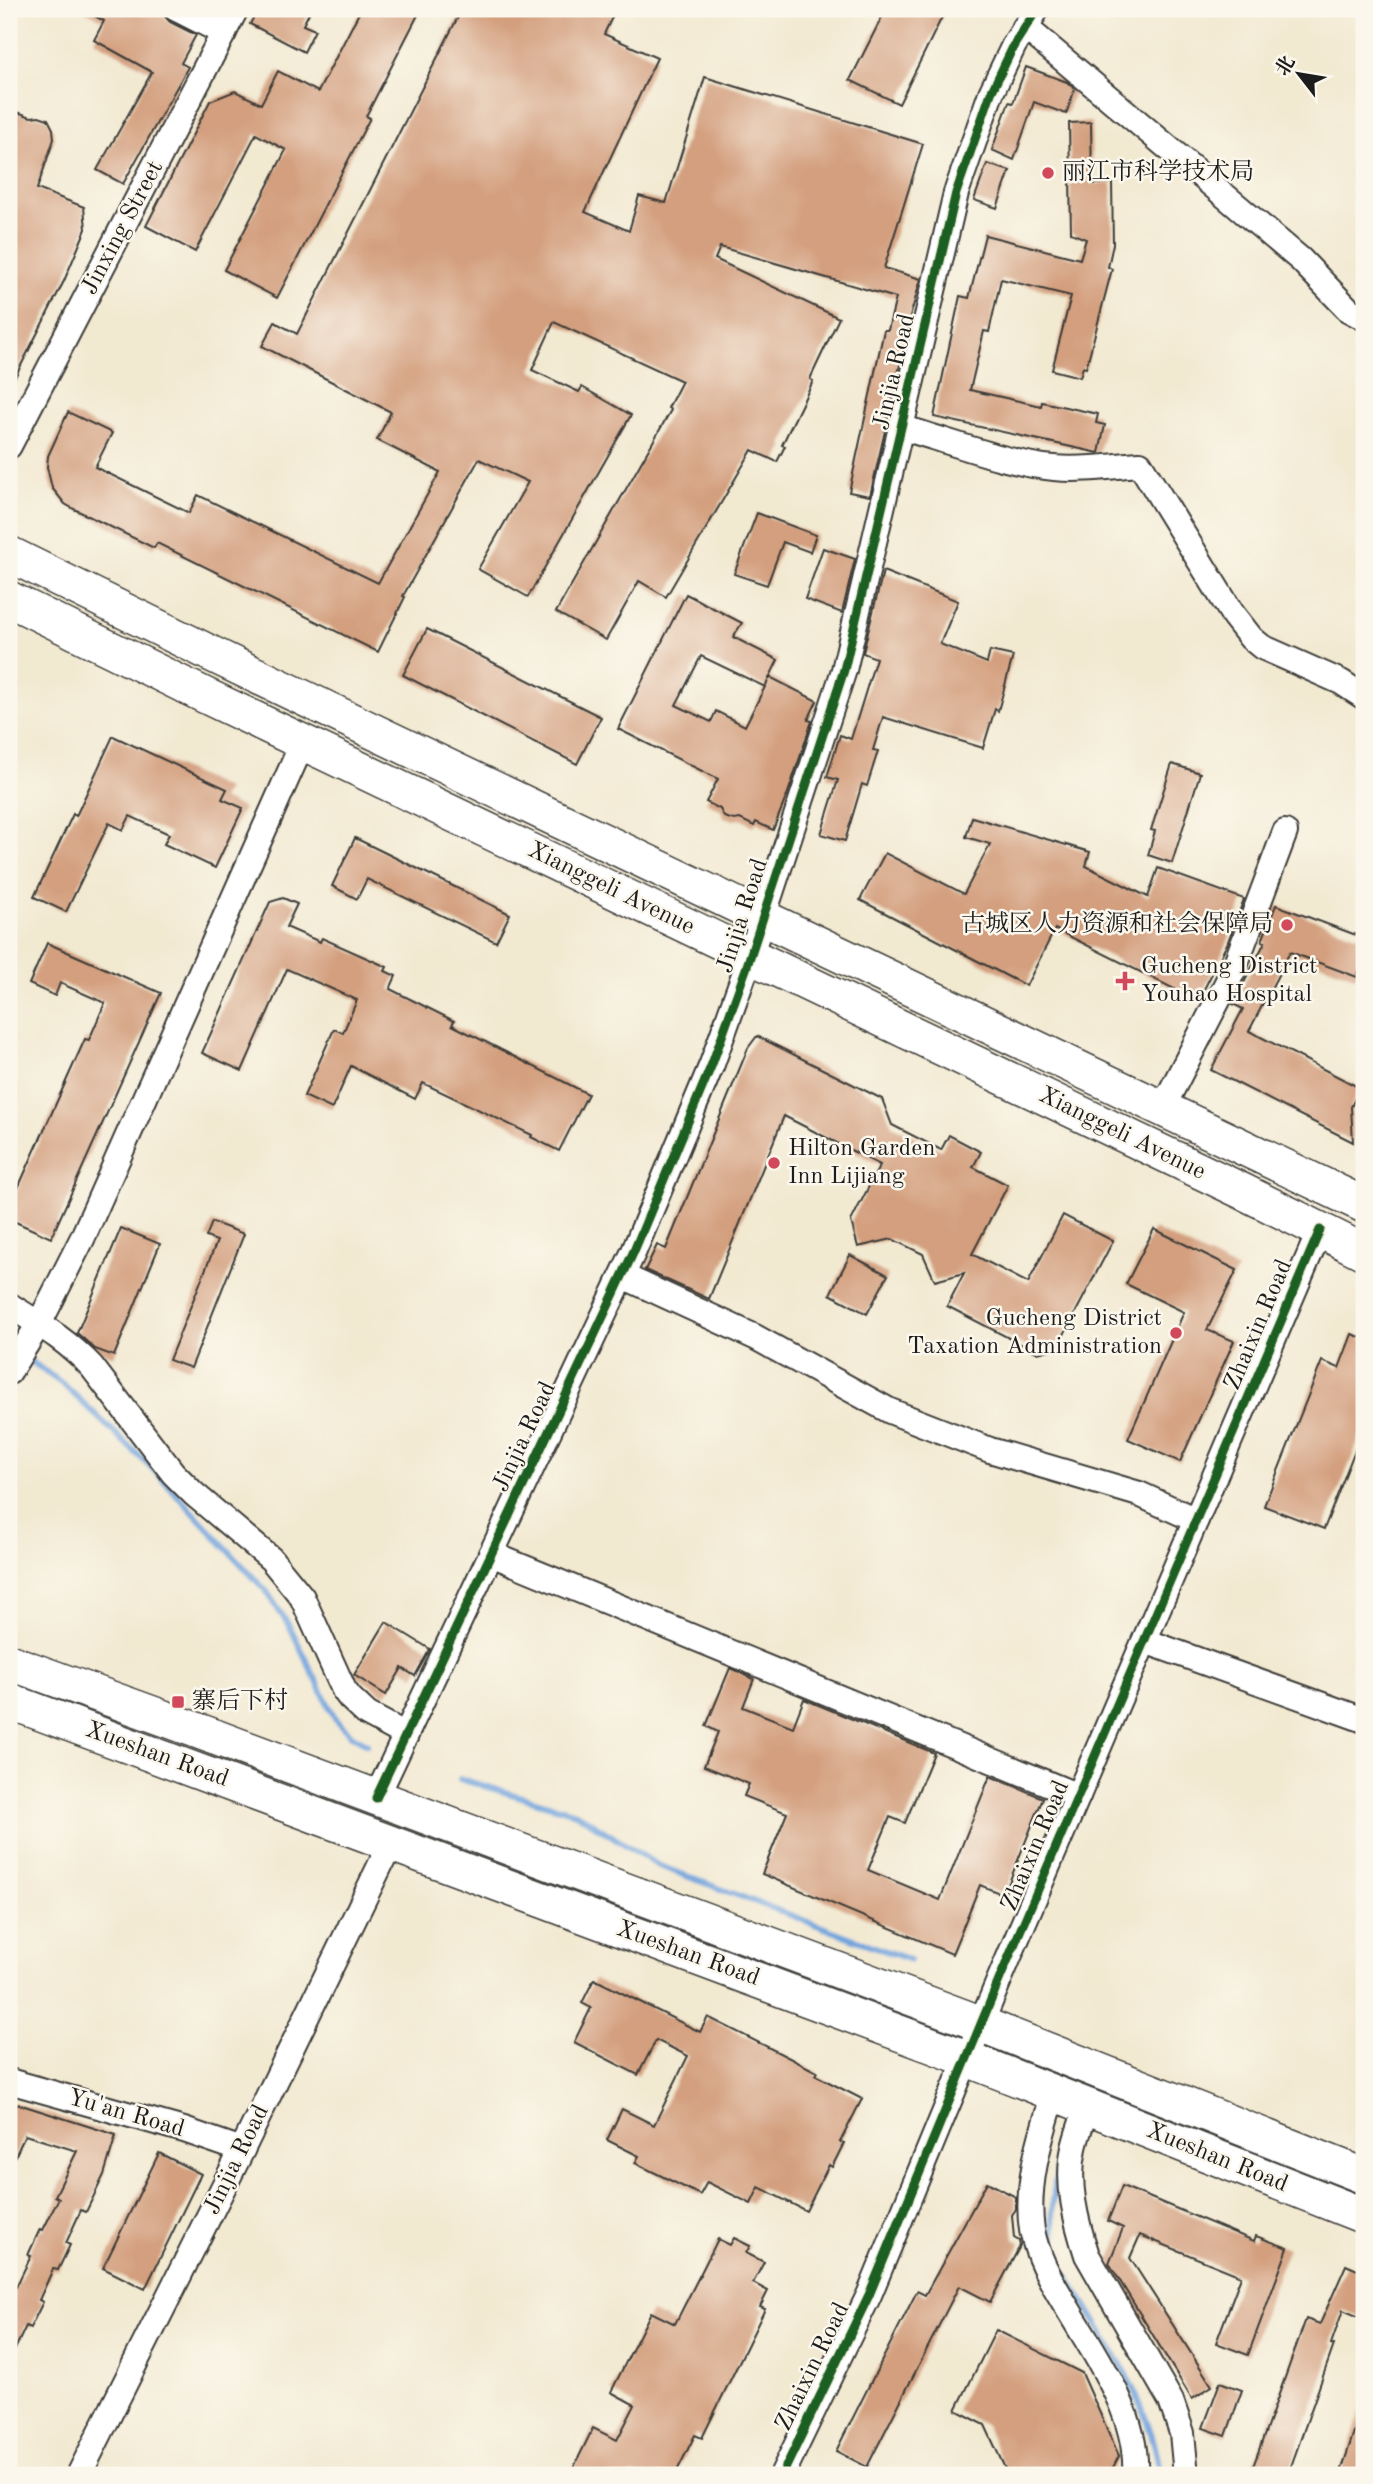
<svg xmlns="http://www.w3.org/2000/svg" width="1373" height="2484" viewBox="0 0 1373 2484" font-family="'Old Standard TT','Noto Serif SC',serif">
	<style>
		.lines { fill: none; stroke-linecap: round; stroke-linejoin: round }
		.stream { stroke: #73a4dd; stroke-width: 6 }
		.building { fill: #d39f7e }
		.minor-casing { stroke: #3c3b37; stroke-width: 28 }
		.secondary-casing { stroke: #3c3b37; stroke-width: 38 }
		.minor { stroke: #fff; stroke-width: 24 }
		.secondary { stroke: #fff; stroke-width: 35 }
		.cycleway-casing { stroke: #fbf7ec; stroke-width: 13 }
		.cycleway { stroke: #1b5e20; stroke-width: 9 }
		.poi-dot { fill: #d1495b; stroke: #fbf7ec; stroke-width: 2.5 }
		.labels { text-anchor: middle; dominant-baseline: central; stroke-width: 5; stroke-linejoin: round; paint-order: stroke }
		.poi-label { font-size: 24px; fill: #1c1c1c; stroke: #fbf7ec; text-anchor: start }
		.street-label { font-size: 24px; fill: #1c1c1c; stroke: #fbf7ec }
	</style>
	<rect width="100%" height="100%" fill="#fbf7ec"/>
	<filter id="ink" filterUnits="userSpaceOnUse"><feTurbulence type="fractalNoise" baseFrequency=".0143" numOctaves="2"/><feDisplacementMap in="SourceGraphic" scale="14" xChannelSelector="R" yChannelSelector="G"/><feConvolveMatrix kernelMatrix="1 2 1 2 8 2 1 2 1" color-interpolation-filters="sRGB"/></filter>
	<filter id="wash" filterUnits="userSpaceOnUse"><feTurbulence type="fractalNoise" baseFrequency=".00686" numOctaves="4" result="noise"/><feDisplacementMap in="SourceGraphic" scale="28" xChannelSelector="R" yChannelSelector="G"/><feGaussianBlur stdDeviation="1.57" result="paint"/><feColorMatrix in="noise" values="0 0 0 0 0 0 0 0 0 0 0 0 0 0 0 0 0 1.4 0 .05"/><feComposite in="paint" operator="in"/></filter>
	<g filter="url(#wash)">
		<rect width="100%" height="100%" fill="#f2e9d1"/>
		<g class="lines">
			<g class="stream">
				<polyline points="25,1357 64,1385 153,1469 267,1592 291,1629 335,1718 351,1735 367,1744"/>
				<polyline points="460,1779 576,1813 657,1865 910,1960"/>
				<path d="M1061 2151C1052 2194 1048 2224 1062 2267 1098 2327 1154 2406 1160 2475"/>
			</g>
		</g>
		<g id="blocks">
			<g class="building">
				<polygon points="82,9 158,9 170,22 196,35 181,63 188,67 123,184 97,170 152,72 94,40 104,21"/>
				<polygon points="258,9 311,9 303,25 315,30 304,52 250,24"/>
				<polygon points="361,9 421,9 366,116 370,118 277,298 224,270 286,150 256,134 195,252 146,226 210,101 235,91 261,104 278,71 318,92"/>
				<polygon points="462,9 616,9 604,34 657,58 585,212 629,231 639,196 666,203 705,77 923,144 884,268 921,279 905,334 907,335 870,496 849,492 884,330 888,330 896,298 720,247 715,259 839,318 810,379 813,381 782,445 785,446 777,462 752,450 666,597 639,581 606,640 556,612 671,410 668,408 682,381 554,322 532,370 579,392 582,387 631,415 528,597 478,569 528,482 479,459 403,596 405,597 378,652 157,543 154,548 74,509 65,504 52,488 47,467 48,456 68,412 112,433 95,467 189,513 198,495 378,583 440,472 377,440 391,412 262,346 275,322 297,334"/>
				<polygon points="886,9 946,9 899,104 850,80"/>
				<polygon points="1026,67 1067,82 1075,89 1066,114 1034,102 1014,160 992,150 1009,102 1013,103"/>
				<polygon points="9,109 31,117 39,116 48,119 53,129 54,139 37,189 84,207 86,229 64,281 9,389"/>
				<polygon points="1091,122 1092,184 1112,183 1113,244 1108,267 1112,269 1086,368 1083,367 1080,377 1052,370 1071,296 1001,279 989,332 984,331 970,390 1041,406 1042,402 1098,414 1096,423 1105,425 1099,453 934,417 960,296 969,298 985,235 1080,259 1086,239 1071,233 1069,123"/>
				<polygon points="987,164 1010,171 997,208 974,200"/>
				<polygon points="757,513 816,535 810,552 783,542 767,585 734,574"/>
				<polygon points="823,548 855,559 842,613 805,599"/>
				<polygon points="883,571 958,601 940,644 987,663 990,651 1013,656 998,711 995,709 983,748 883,717 873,750 878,751 867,786 862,784 845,841 821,834 838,780 827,777 840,735 851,739 876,658 863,653"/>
				<polygon points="686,594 742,623 733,637 778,660 765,687 701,656 676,705 711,722 716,711 745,726 770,677 817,701 808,720 812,721 788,793 773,830 756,822 754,826 740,819 734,820 724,817 720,809 706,802 718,779 618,729"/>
				<polygon points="427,629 601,717 577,764 403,675"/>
				<polygon points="113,736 227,789 222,799 243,808 215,868 164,844 169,834 130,816 123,830 109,823 66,912 34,897 73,814 76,816"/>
				<polygon points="1172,764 1200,773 1172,863 1148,855 1155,831 1151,830"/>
				<polygon points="972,817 1090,852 1086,866 1148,897 1158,868 1244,899 1227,944 1198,1001 1055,929 1026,986 860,900 885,853 964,894 990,844 966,837"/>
				<polygon points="355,838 510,914 496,942 367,879 357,899 332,886"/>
				<polygon points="283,898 297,904 286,927 320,942 322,938 387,967 385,971 396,976 390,989 454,1021 452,1025 588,1094 559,1151 531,1137 532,1135 423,1083 415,1099 351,1066 332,1109 304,1096 334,1029 343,1033 357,1000 287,969 242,1071 202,1053 270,902"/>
				<polygon points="1276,905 1364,938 1364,958 1357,977 1290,952 1249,1031 1360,1088 1351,1107 1353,1142 1211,1070 1243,1009 1233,1004 1265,942 1262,941"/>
				<polygon points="47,943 161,993 51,1238 9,1219 9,1208 85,1039 89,1040 105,1003 60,983 55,996 29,984"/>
				<polygon points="757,1036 882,1099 892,1125 941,1150 949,1135 981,1152 973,1167 1008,1185 972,1254 1028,1283 1063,1215 1113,1241 1057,1348 1038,1353 947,1306 964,1273 935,1281 923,1254 892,1239 858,1247 851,1221 880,1165 784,1116 709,1299 645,1270 657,1245 666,1249 748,1048"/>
				<polygon points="212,1222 244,1234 191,1368 169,1360 217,1241 206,1237"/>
				<polygon points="121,1228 160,1244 114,1356 95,1349 77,1333"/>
				<polygon points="1154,1229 1237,1270 1207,1330 1234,1341 1180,1462 1128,1439 1184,1312 1126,1284"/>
				<polygon points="850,1255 888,1275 867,1314 830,1294"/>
				<polygon points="1352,1334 1364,1339 1364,1427 1324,1529 1264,1506 1322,1361 1339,1368"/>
				<polygon points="386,1622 430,1649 415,1676 402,1668 386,1695 354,1675"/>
				<polygon points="730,1668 754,1679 743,1707 793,1727 804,1699 934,1753 905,1823 890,1817 868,1870 940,1900 990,1776 1043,1798 1004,1895 980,1885 952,1954 762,1874 787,1813 744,1796 749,1784 704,1766 718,1732 706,1726"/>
				<polygon points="594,1979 700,2032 708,2017 817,2072 815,2075 862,2099 840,2142 844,2143 832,2167 829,2165 806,2211 759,2187 751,2204 707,2182 700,2195 635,2163 639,2156 607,2140 622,2109 654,2125 688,2056 656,2040 638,2075 574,2042 591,2008 582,2003"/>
				<polygon points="9,2101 116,2135 104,2175 86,2212 81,2210 66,2243 70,2245 58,2270 53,2269 39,2300 43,2302 30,2328 26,2326 9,2362 9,2284 16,2287 31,2256 28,2255 40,2229 43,2230 59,2198 55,2196 77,2151 25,2135 9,2170"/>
				<polygon points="159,2153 201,2174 145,2289 103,2268"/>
				<polygon points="987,2182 1016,2197 1016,2209 1012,2215 1014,2238 1019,2241 1020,2246 990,2302 959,2286 867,2467 836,2451 917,2291 925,2295"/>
				<polygon points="1122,2186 1254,2241 1256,2236 1288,2248 1248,2355 1216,2343 1241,2276 1140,2235 1130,2258 1212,2386 1192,2399 1109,2263 1123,2228 1108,2221"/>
				<polygon points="734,2238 750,2246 746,2253 764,2262 753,2283 768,2291 760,2307 765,2309 702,2438 695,2435 675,2475 570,2475 593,2428 617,2440 635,2405 611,2392 651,2312 675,2324 718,2239 730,2245"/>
				<polygon points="1346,2265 1364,2273 1364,2319 1343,2310 1331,2344 1334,2345 1288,2475 1250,2475 1306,2319 1320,2324"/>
				<polygon points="996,2330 1082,2373 1119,2456 1109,2475 1008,2475 985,2425 956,2410"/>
				<polygon points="1220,2382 1242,2390 1226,2436 1203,2428"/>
				<polygon points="1361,2410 1364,2411 1364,2475 1340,2475"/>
			</g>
		</g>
	</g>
	<g filter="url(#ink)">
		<use href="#blocks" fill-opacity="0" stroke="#3c3b37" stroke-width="2"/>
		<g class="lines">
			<defs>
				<g id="minor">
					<polyline points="177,9 224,33"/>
					<polyline points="1025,27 1301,260 1349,310 1364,318"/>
					<path d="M903 428C949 441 1008 464 1054 468 1082 471 1112 466 1140 464L1233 615 1251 638 1262 647 1341 682 1364 697"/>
					<polyline points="9,446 236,9"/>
					<polyline points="1162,1109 1233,971 1285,832"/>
					<polyline points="623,1276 755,1337 890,1411 990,1450 1139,1494 1196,1520"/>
					<path d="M9 1305C39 1324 68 1341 92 1367L173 1473 194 1494 271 1559 302 1597 344 1690 350 1698 367 1714 406 1735"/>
					<polyline points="9,1372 39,1324 82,1239 303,742"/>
					<polyline points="491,1554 1078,1796"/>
					<polyline points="1145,1641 1364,1720"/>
					<polyline points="376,1798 634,1251 712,1064 746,969 844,670 956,193 991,93 1014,45 1037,9"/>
					<polyline points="9,2081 184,2130 242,2150"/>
					<path d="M1054 2093C1041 2136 1025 2184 1032 2230 1037 2256 1049 2277 1062 2299 1092 2351 1139 2412 1135 2475"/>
					<path d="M1087 2106C1083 2120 1077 2134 1074 2148 1066 2183 1076 2222 1087 2255L1171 2401 1182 2433 1186 2475"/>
					<polyline points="79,2475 242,2150 391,1843"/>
					<polyline points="782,2475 869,2295 1000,1978 1320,1230"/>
				</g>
				<g id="secondary">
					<polyline points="9,554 222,659 1364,1205"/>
					<polyline points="9,599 204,695 1244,1192 1364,1252"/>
					<polyline points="9,1662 172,1721 963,2017 1364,2176"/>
					<polyline points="9,1701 950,2052 1364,2216"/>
				</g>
			</defs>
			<use href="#minor" class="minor-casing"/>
			<use href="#secondary" class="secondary-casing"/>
			<use href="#minor" class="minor"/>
			<use href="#secondary" class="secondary"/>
			<defs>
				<g id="cycleway">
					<polyline points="376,1798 634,1251 712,1064 746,969 844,670 956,193 991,93 1014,45 1037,9"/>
					<polyline points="782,2475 869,2295 1000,1978 1320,1230"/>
				</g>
			</defs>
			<use href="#cycleway" class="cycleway-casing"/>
			<use href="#cycleway" class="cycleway"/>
		</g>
	</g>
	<g class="poi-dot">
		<circle cx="1048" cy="173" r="7"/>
		<circle cx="1287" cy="925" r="7"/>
		<path d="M1121.5 970.5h7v7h7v7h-7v7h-7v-7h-7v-7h7z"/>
		<circle cx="774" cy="1163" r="7"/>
		<circle cx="1176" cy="1333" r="7"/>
		<rect x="171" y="1695" width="14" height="14" rx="3.5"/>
	</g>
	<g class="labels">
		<g class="poi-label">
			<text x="1062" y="173">丽江市科学技术局</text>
			<text x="1273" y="925" text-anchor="end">古城区人力资源和社会保障局</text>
			<text x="1141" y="967">Gucheng District<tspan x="1141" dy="28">Youhao Hospital</tspan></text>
			<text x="788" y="1149">Hilton Garden<tspan x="788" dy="28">Inn Lijiang</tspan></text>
			<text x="1162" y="1319" text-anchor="end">Gucheng District<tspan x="1162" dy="28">Taxation Administration</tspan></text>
			<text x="192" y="1702">寨后下村</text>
		</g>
		<g class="street-label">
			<text transform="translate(123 228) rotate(-62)">Jinxing Street</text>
			<text transform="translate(895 372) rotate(-77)">Jinjia Road</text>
			<text transform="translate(611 889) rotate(26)">Xianggeli Avenue</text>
			<text transform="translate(743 916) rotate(-72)">Jinjia Road</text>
			<text transform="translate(1122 1134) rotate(26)">Xianggeli Avenue</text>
			<text transform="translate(1259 1325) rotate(-67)">Zhaixin Road</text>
			<text transform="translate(525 1437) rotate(-65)">Jinjia Road</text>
			<text transform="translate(157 1755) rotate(20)">Xueshan Road</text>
			<text transform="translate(1036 1846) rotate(-67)">Zhaixin Road</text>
			<text transform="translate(688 1954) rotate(20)">Xueshan Road</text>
			<text transform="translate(126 2114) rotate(16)">Yu'an Road</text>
			<text transform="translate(1217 2158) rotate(22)">Xueshan Road</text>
			<text transform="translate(237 2160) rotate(-64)">Jinjia Road</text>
			<text transform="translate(813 2367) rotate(-64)">Zhaixin Road</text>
		</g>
	</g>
	<rect width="1373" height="2484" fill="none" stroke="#fbf7ec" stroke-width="35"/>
	<g transform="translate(1299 74) rotate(301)" stroke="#fbf7ec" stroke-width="5" paint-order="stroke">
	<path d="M0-5L12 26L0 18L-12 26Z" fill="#1c1c1c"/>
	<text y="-10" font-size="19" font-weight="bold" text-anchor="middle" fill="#1c1c1c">北</text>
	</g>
</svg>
